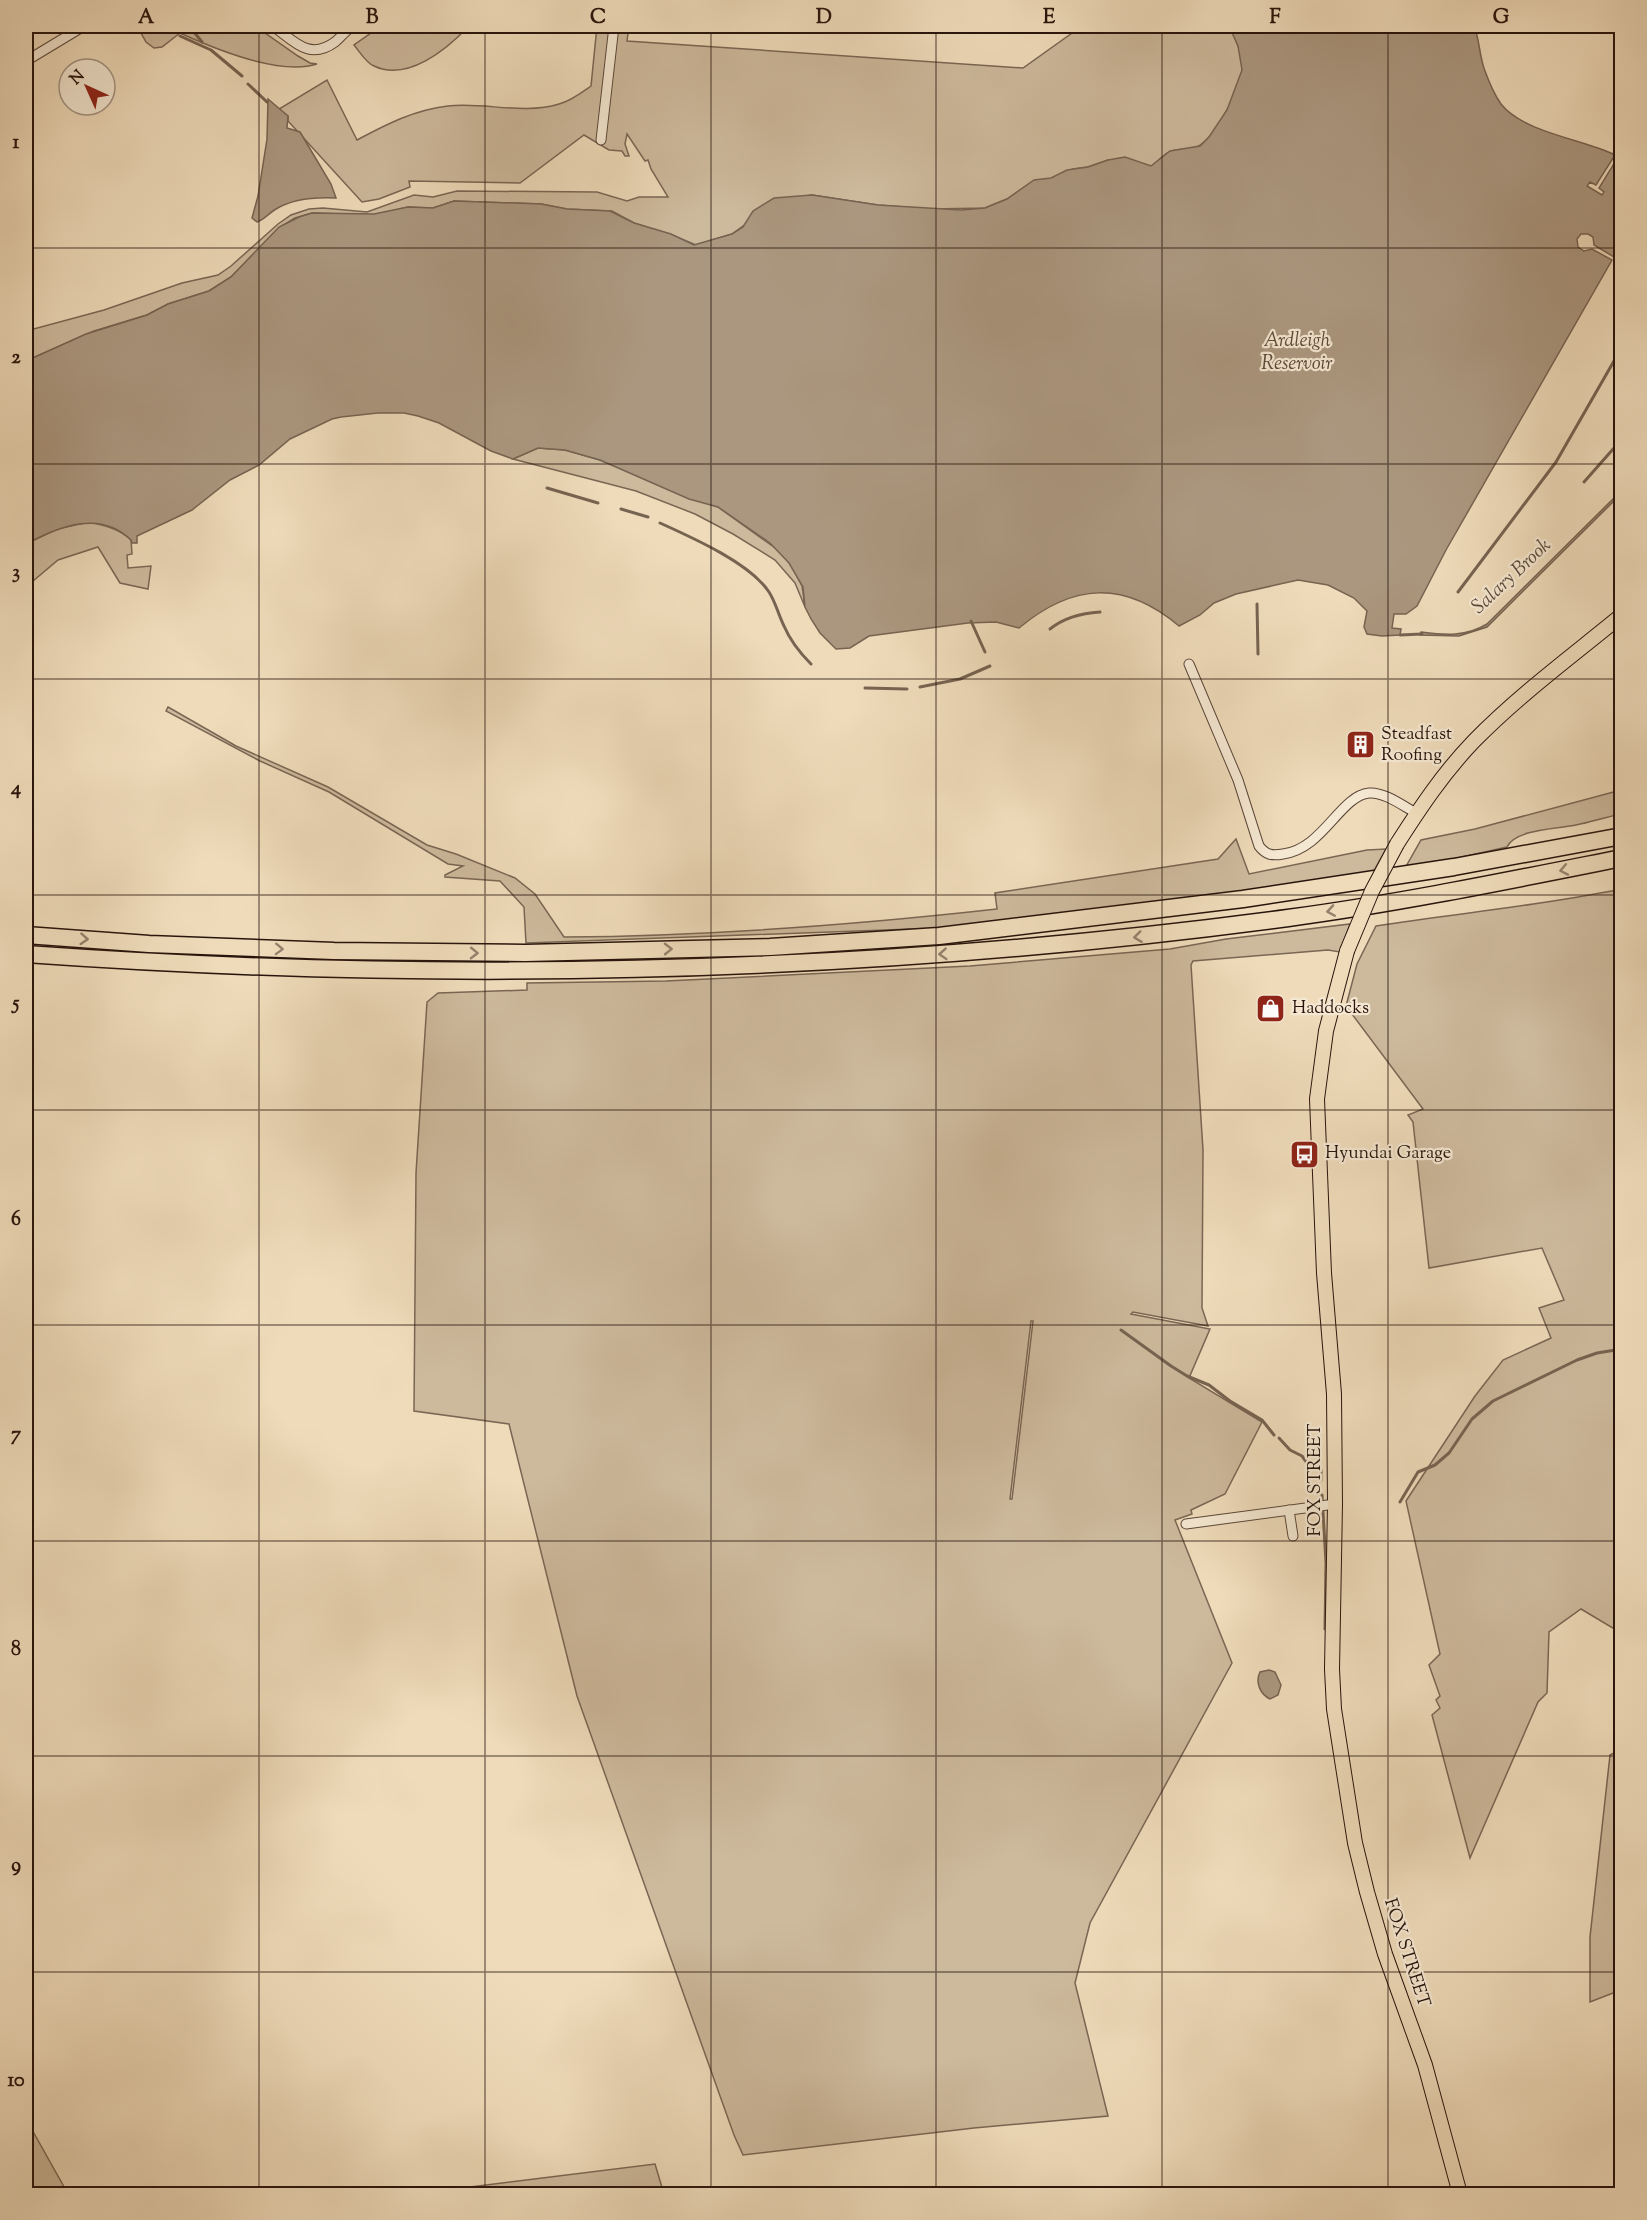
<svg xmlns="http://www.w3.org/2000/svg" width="1647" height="2220" viewBox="0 0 1647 2220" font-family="'Sorts Mill Goudy',serif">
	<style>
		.green { fill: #cdb99c; stroke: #7a6654; stroke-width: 1.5; fill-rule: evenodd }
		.water { fill: #ab977f; stroke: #776351; stroke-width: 1.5 }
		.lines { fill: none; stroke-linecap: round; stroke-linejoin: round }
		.stream { stroke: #776351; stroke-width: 3 }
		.street-casing { stroke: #5a4638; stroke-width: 11 }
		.primary-casing { stroke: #28140c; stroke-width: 16 }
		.highway-casing { stroke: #28140c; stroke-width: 19 }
		.street { stroke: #f5e8d2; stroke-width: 9 }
		.primary { stroke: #efdbba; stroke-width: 14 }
		.highway { stroke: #efdbba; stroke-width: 16 }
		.primary-bridge-casing { stroke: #28140c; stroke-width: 16; stroke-linecap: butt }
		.primary-bridge { stroke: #efdbba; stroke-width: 14 }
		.oneway { stroke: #95816c }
		.grid { fill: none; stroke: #28140c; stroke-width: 1.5; stroke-opacity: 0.55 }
		.labels { text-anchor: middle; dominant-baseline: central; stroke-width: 4.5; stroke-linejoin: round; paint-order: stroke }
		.poi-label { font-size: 18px; fill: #28140c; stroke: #f5e8d2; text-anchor: start }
		.street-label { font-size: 18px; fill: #28140c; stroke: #f5e8d2 }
		.water-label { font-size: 20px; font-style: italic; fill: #5c483a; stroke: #f5e8d2 }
		.neatline { fill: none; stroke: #28140c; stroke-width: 2 }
		.grid-label { font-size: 20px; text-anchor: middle; font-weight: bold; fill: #28140c }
	</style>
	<rect width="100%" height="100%" fill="#efdbba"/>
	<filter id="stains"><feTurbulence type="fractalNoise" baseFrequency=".00333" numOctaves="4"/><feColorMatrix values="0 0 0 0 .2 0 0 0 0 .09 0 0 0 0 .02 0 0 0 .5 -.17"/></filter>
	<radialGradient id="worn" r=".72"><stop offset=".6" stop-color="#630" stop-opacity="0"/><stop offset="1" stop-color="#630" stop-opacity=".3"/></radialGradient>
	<g class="green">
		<path d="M145 26H255L298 56 310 63 317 64C279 76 215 49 180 33L162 47 154 48 146 42 141 33Z"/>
		<path d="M381 26H469C447 49 408 82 374 66 366 63 360 52 354 45Z"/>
		<path d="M597 26H629L627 41 1023 68 1082 26H1229C1236 37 1243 57 1242 70 1240 89 1218 131 1203 143 1194 151 1183 148 1172 151 1163 153 1158 163 1150 167L1108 160 1088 167 1073 169 1046 181 1035 180 1007 199 985 208 930 209 878 205 812 195 797 197 746 224 732 234 696 245 672 235 634 223 612 211 567 209 541 204 454 201 433 208 408 207 374 215 312 213 295 218 280 227 231 277 209 291 168 304 147 315 94 331 26 361V331L104 310 182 283 218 275 231 266 278 224 291 215 309 209 323 208 367 212 414 195 433 197 457 191 597 192 627 201 639 197H668L651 169 648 160 645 161 627 134 625 144 629 156H625L622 151 609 150 584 135 520 183 409 181 410 187 379 199 362 202 288 121V116L279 109 327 80 357 140C387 124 414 110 448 106 485 102 523 115 559 104 571 101 581 93 591 86Z"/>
		<polygon points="538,448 565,450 600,460 718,507 778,550 791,565 802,586 805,607 795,583 775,560 733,534 695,514 636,491 513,459"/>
		<path d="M89 522C104 525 120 529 131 540L132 554 127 555 128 568 151 566 148 589 120 583 98 547 58 560 26 587V544L57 529Z"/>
		<path d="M168 707 236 746 328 787 427 845 456 854 515 878 535 894 564 937C709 936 853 925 997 909L995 893 1218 859 1236 839 1249 874 1367 850 1386 849 1367 883 967 927 526 943 524 907 500 881 445 877V875L463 866 448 864 329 792 260 761 166 711Z"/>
		<path d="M1621 790V814C1606 817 1591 822 1576 825 1558 829 1515 829 1507 847L1404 870 1421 840 1475 829Z"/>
		<path d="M1621 889V1633L1581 1609 1549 1632 1547 1693 1538 1702 1470 1858 1432 1715 1440 1708 1436 1700 1440 1696 1429 1665 1440 1654 1406 1501 1475 1396 1503 1360 1551 1338 1539 1308 1564 1300 1542 1248 1429 1268 1413 1122 1408 1115 1423 1109 1346 1006 1357 964 1376 926C1458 913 1540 906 1621 889Z"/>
		<path d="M1350 924 1340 952 1328 950 1193 961 1191 965 1203 1150 1202 1308 1208 1326 1133 1312 1131 1314 1210 1329 1189 1378 1262 1422 1225 1494 1191 1510 1192 1514 1175 1520 1232 1663 1090 1923 1075 1983 1108 2116 974 2128 743 2155 734 2135 577 1696 509 1424 414 1411 416 1173 427 1002 438 993 527 990V983L666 981 970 966 1170 949 1226 939ZM1031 1321H1033L1012 1499H1010Z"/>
		<polygon points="1621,1749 1621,1990 1590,2002 1590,1937 1610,1755"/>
		<polygon points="26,2119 68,2194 26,2194"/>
		<polygon points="655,2164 664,2194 414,2194"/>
	</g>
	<g class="water">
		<path d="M1229 26H1474C1480 40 1479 56 1485 71 1489 82 1494 94 1501 104 1524 133 1583 139 1615 155L1596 185 1590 182 1587 186 1602 195 1604 192 1599 188 1618 157 1621 159V244L1614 257 1594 245 1593 237 1588 234H1581L1577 239 1578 247 1584 251 1592 249 1612 260 1446 550 1417 606 1406 614H1394L1392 628 1401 629 1400 635 1382 636 1367 634 1364 627 1367 611 1354 598 1328 585 1298 580 1236 594 1214 603 1200 615 1179 626C1124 580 1073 583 1019 628L996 622 968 623 869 636 850 648 836 649 820 633 811 619 805 607 803 587 789 563 770 543 718 507 689 499 600 460 565 450 538 448 513 459 491 451 439 423 418 416 404 413H378L341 417 332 419 290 439 259 465 230 480 192 510 137 536V543H132L131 540C100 509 58 527 26 544V361L86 334 147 315 168 304 209 291 231 277 279 227 299 217 312 213 374 214 408 207 433 208 454 201 541 204 567 209 610 211 634 223 671 234 694 245 732 234 743 227 753 211 774 198 812 195 878 205 961 210 985 208 1007 199 1034 180 1051 178 1067 170 1088 167 1108 160 1125 157 1151 166 1170 151 1200 146 1209 137 1227 110 1242 70 1238 46Z"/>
		<path d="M268 99 288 116 287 128 300 132 331 184 336 198C316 197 294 198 276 209 269 213 264 220 257 222L252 218 258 196 267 139Z"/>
		<path d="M1621 485V500L1618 497 1487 627 1459 636 1420 635 1421 632C1445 635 1466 637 1487 624L1617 495 1614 492Z"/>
		<path d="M1269 1670 1275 1672 1281 1685 1278 1695 1270 1699C1260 1694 1255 1682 1260 1672Z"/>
	</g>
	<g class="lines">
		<g class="stream">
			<polyline points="189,26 202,42"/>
			<polyline points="180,36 211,50 242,76"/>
			<polyline points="248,84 267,102"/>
			<polyline points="1584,482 1622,439"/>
			<polyline points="547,488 598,503"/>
			<polyline points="621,509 648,517"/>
			<path d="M660 523C691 537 750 563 769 592 776 603 778 614 784 626 790 640 800 653 811 664"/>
			<polyline points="1458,592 1556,462 1622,347"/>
			<polyline points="1257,604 1258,654"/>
			<polyline points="971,621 985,652"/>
			<path d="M1050 629C1065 617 1082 613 1100 612"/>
			<polyline points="1400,635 1422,634"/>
			<polyline points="920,687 960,679 990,666"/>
			<polyline points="865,688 907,689"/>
			<polyline points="1121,1330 1171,1366 1187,1376 1209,1385 1230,1401 1262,1420 1274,1435"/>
			<polyline points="1279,1438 1290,1450 1302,1456 1310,1467 1321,1470 1321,1480"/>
			<polyline points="1322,1495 1326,1563 1325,1629"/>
			<polyline points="1400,1502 1418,1472 1435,1465 1449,1453 1472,1419 1493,1401 1577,1360 1597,1353 1622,1349"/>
		</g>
		<defs>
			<g id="street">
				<path d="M273 26C294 41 309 61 335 42 341 37 346 30 353 26"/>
				<polyline points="26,61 84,26"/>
				<polyline points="601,140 614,26"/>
				<path d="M1189 664 1238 780 1259 846C1266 855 1272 856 1283 854 1323 849 1340 796 1369 793 1385 792 1403 806 1416 813"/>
				<polyline points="1289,1510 1293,1536"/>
				<polyline points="1186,1524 1335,1504"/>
			</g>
			<g id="primary">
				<path d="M1397 844C1420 808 1444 772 1474 741 1519 695 1572 656 1622 615"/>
				<polyline points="1347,951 1326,1031 1317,1099 1324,1273 1334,1394 1335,1504 1332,1669 1334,1709 1355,1843 1367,1892 1385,1954 1425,2065 1460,2194"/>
			</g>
			<g id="highway">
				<polyline points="26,935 149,944 334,951 525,953 770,947 939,936 1243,899 1454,867 1622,836"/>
				<path d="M26 954C447 984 870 974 1288 918 1400 903 1511 880 1622 858"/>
			</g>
		</defs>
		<use href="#street" class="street-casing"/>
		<use href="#primary" class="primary-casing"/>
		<use href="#highway" class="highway-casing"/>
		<use href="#street" class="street"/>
		<use href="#primary" class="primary"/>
		<use href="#highway" class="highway"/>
		<defs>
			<polyline id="primary-bridge" points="1347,951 1372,891 1397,844"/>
		</defs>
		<use href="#primary-bridge" class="primary-bridge-casing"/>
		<use href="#primary-bridge" class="primary-bridge"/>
	</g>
	<defs><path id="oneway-chevron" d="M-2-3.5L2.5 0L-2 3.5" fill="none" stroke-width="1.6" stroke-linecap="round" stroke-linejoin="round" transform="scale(1.5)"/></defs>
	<g class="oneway">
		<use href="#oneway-chevron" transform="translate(1564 870) rotate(169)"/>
		<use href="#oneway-chevron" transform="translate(1331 911) rotate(171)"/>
		<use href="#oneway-chevron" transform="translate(1138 937) rotate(173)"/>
		<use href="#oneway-chevron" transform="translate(84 939) rotate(4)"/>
		<use href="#oneway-chevron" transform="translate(279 949) rotate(2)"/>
		<use href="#oneway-chevron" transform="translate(668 949) rotate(-1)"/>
		<use href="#oneway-chevron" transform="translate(474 953) rotate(1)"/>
		<use href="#oneway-chevron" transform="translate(943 954) rotate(176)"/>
	</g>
	<path class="grid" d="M259 26V2194M485 26V2194M711 26V2194M936 26V2194M1162 26V2194M1388 26V2194M26 248H1622M26 464H1622M26 679H1622M26 895H1622M26 1110H1622M26 1325H1622M26 1541H1622M26 1756H1622M26 1972H1622"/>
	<defs>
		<symbol id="building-square" viewBox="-11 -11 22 22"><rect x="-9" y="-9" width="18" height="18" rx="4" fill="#8f2418" stroke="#f5e8d2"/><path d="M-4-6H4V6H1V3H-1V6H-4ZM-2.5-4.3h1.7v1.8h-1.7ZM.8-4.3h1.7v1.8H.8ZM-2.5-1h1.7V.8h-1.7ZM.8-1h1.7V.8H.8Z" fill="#fff"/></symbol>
		<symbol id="shop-square" viewBox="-11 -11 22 22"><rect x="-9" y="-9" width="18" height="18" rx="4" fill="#8f2418" stroke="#f5e8d2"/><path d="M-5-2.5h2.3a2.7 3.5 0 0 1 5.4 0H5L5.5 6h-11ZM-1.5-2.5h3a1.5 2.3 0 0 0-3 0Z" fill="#fff"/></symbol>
		<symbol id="bus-square" viewBox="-11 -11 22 22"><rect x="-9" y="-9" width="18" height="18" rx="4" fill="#8f2418" stroke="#f5e8d2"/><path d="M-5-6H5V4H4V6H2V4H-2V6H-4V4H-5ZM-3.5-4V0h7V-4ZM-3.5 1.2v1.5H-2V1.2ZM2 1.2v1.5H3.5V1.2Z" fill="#fff"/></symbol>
	</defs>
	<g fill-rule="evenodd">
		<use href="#building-square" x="1344" y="728" width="33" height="33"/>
		<use href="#shop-square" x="1254" y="992" width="33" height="33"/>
		<use href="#bus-square" x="1288" y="1138" width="33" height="33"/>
	</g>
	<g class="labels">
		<g class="poi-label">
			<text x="1381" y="735">Steadfast<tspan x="1381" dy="21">Roofing</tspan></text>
			<text x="1292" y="1009">Haddocks</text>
			<text x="1325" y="1154">Hyundai Garage</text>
		</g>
		<g class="street-label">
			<text transform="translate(1316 1480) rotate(-90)">FOX STREET</text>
			<text transform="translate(1406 1953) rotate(72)">FOX STREET</text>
		</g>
		<g class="water-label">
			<text x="1297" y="341">Ardleigh<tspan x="1297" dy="23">Reservoir</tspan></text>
			<text transform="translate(1512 577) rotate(-43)">Salary Brook</text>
		</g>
	</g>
	<rect width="1647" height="2220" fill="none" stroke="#efdbba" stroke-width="66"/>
	<g transform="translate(87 87) rotate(315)"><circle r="28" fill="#f5e8d2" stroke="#a39383" stroke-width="1.5"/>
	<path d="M0-4.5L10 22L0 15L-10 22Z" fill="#8f2418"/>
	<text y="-9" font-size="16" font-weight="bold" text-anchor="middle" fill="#28140c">N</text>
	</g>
	<rect x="33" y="33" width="1581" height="2154" class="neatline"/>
	<g class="grid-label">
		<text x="146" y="23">A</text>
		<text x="372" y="23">B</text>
		<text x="598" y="23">C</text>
		<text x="824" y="23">D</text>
		<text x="1049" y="23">E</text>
		<text x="1275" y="23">F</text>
		<text x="1501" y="23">G</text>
		<text x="16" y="148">1</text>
		<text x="16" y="363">2</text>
		<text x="16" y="578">3</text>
		<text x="16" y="794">4</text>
		<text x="16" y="1009">5</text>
		<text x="16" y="1225">6</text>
		<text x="16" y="1440">7</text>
		<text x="16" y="1655">8</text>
		<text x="16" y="1871">9</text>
		<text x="16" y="2086">10</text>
	</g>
	<rect width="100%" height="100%" filter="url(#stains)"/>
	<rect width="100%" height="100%" fill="url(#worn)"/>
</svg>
